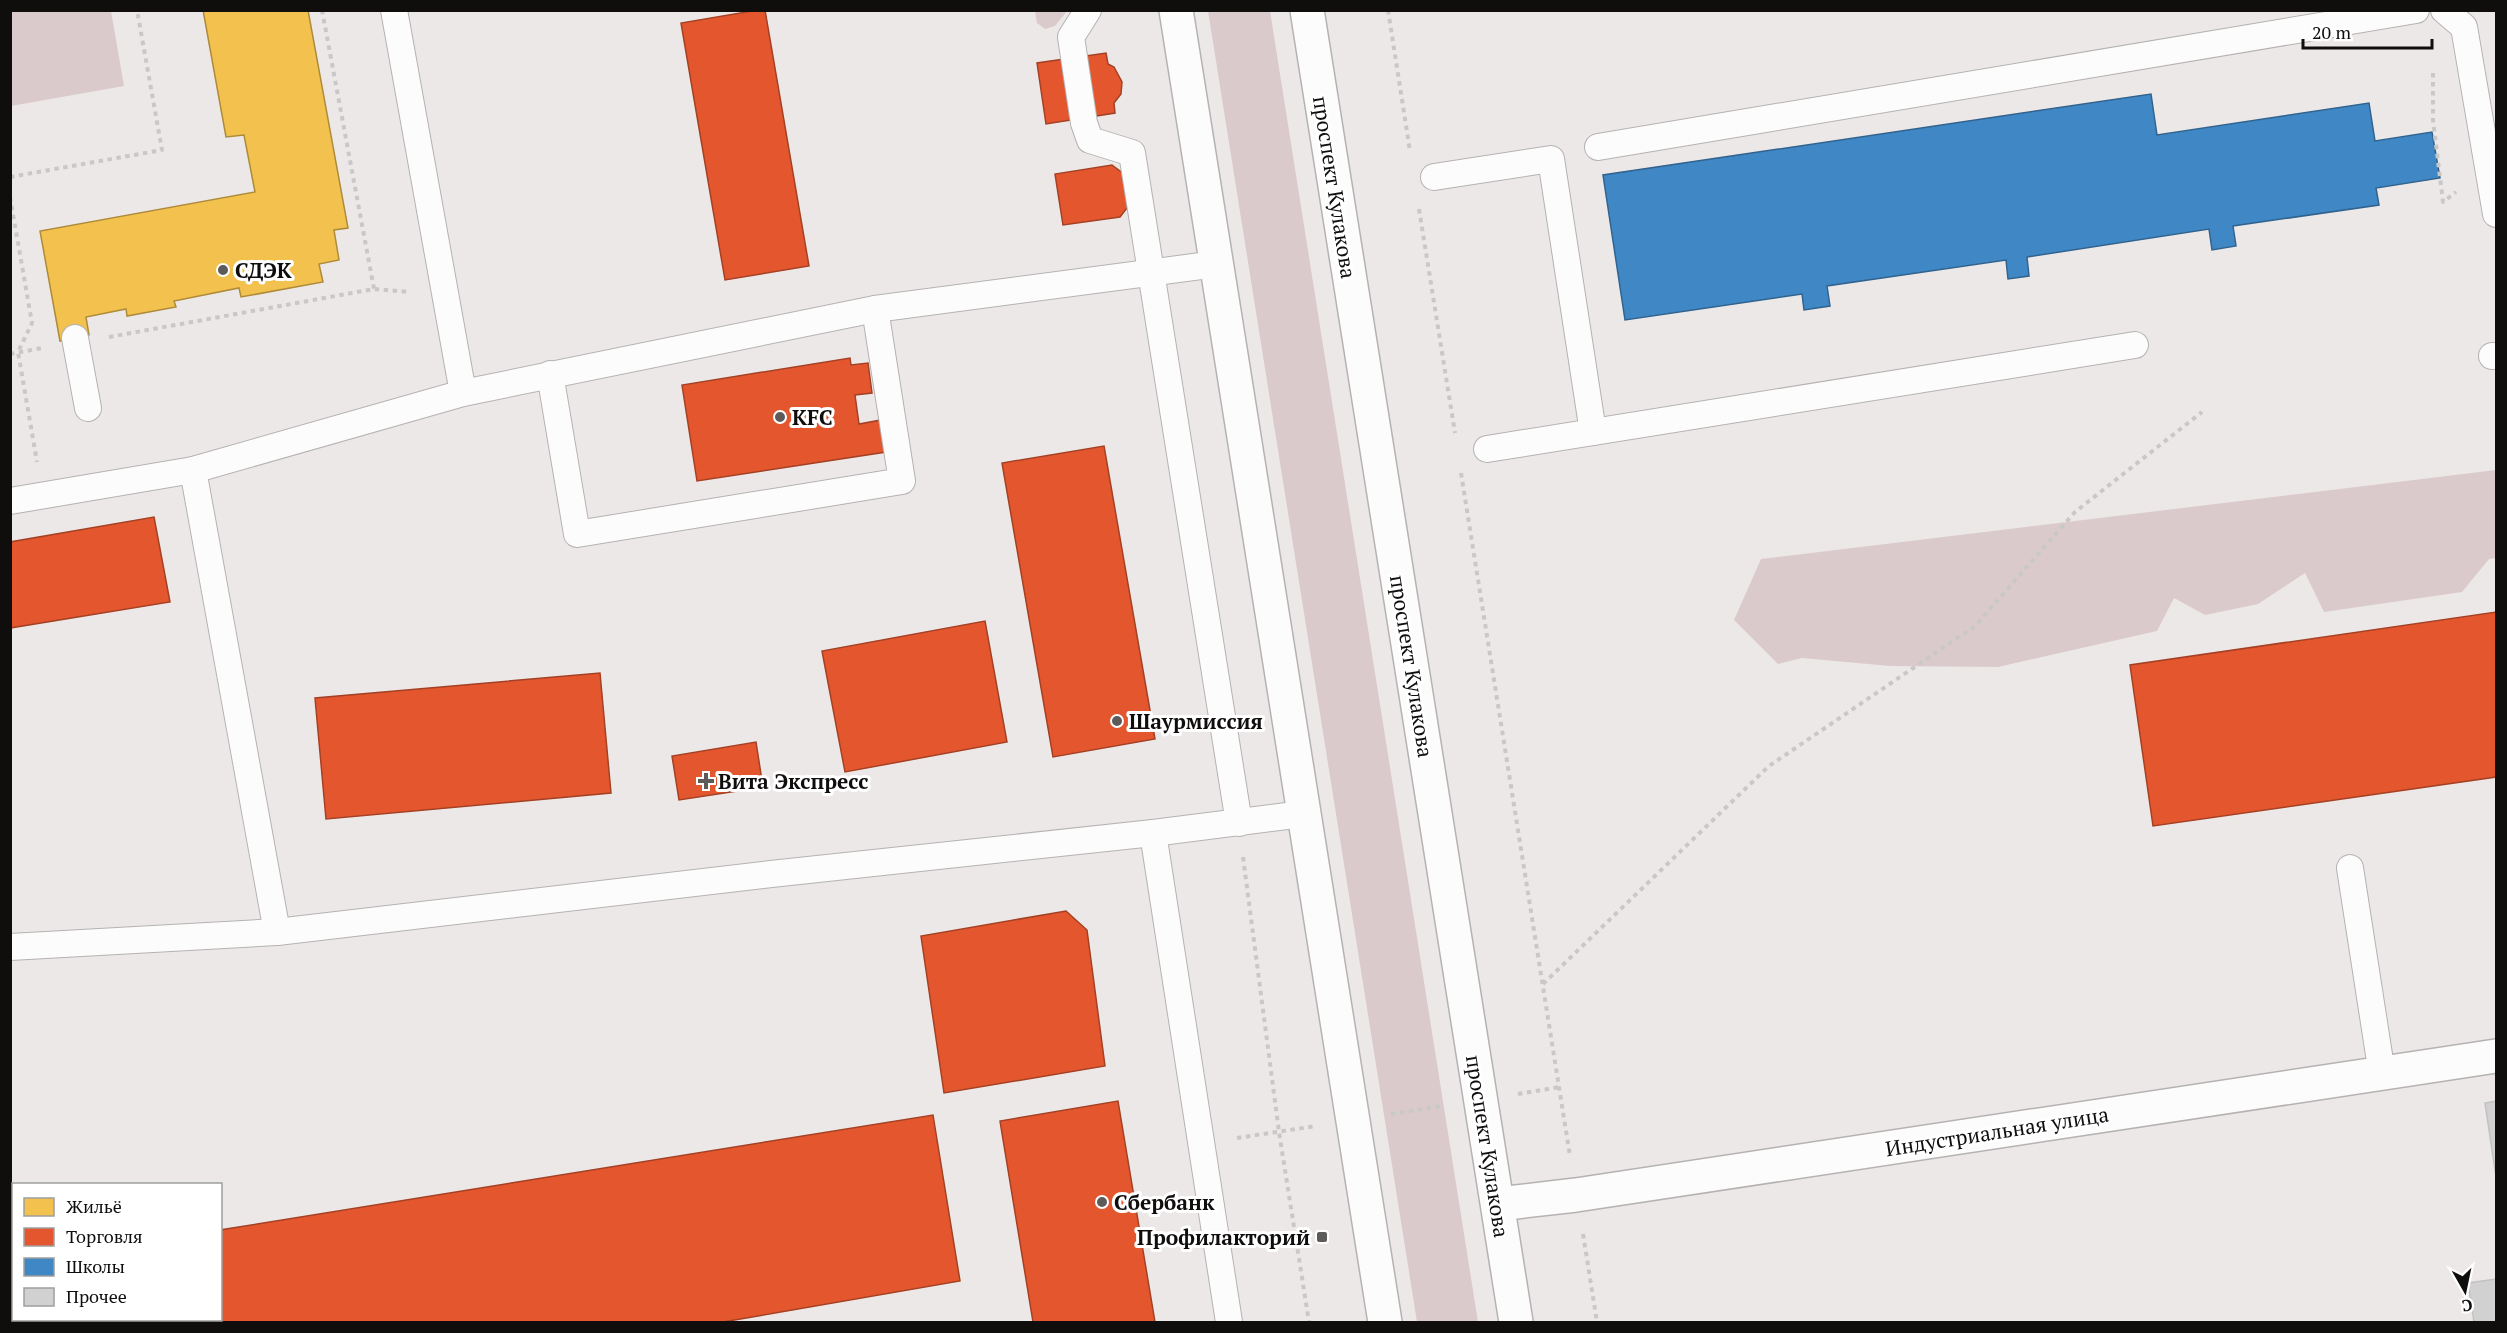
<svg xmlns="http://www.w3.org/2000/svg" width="2507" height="1333" viewBox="0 0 2507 1333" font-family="'PT Serif',serif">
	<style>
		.green { fill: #dbcacc }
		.homes { fill: #f2c14e; stroke: #ae8b3a; stroke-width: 1.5 }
		.shops { fill: #e4572e; stroke: #a44124; stroke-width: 1.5 }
		.schools { fill: #3f88c5; stroke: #31638e; stroke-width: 1.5 }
		.building { fill: #d1d1d1; stroke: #c3c2c3; stroke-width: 1.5 }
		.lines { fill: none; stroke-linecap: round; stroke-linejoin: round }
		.lane-casing { stroke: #b6b2b2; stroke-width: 28 }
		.street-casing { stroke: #b6b2b2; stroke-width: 36 }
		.primary-casing { stroke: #b6b2b2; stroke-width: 36 }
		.path { stroke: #c9c8c8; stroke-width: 4; stroke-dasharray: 4.5 4.5; stroke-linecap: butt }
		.lane { stroke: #fcfcfc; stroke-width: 26 }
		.street { stroke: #fcfcfc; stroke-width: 33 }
		.primary { stroke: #fcfcfc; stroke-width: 33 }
		.poi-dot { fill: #5d5a5a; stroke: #fff; stroke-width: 2 }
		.labels { text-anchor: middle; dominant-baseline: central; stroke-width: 6; stroke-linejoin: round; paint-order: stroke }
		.street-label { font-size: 21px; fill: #100d0d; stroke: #fff }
		.poi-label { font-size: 21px; font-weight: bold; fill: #100d0d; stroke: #fff; text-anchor: start }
	</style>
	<rect width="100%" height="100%" fill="#ede8e8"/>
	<g class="green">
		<polygon points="11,10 111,11 124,86 11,106"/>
		<polygon points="1035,11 1035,10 1067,11 1055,26 1045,29 1037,23"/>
		<polygon points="1208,11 1270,11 1478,1322 1417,1322"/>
		<polygon points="2496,470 2496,558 2489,559 2462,592 2324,612 2305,573 2258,604 2205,615 2174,598 2157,631 1998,667 1890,666 1802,658 1778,664 1734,620 1761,559"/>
	</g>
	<polygon class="homes" points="203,10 308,10 348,228 334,230 339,260 319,264 323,282 241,297 239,288 174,301 176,307 127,316 126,309 86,317 89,335 60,341 40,231 255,192 244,135 226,137"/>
	<g class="shops">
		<polygon points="758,10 765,10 809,266 725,280 681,23"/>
		<polygon points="1106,53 1108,64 1114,67 1122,82 1121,94 1114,103 1115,113 1046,124 1037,63"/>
		<polygon points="1112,165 1124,174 1130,198 1127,208 1120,217 1063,225 1055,174"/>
		<polygon points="850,358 851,365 868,363 872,393 855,395 859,424 881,420 886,452 697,481 682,385"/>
		<polygon points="1104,446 1155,739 1053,757 1002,463"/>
		<polygon points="154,517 170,602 10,628 10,542"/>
		<polygon points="2496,612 2496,777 2153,826 2130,665"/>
		<polygon points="985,621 1007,742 845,772 822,651"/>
		<polygon points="600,673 611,793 326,819 315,698"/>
		<polygon points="756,742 763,787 679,800 672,756"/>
		<polygon points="1066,911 1087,930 1105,1066 944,1093 921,936"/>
		<polygon points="1118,1101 1155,1322 1033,1322 1000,1121"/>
		<polygon points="933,1115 960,1281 723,1322 207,1322 206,1320 220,1320 220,1230"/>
	</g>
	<polygon class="schools" points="2151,94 2157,135 2369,103 2375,141 2432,132 2440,178 2376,188 2379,205 2233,226 2236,246 2212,250 2209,229 2027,257 2029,276 2008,279 2006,260 1827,286 1830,306 1804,310 1802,294 1625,320 1603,175"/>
	<g class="building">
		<polygon points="2496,1101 2496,1177 2485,1103"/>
		<polygon points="2496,1279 2496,1322 2474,1322 2468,1283"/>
	</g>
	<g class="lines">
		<defs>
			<g id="lane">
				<polyline points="394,10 463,393"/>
				<polyline points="1088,10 1071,37 1084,123 1090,140 1132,153 1239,823"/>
				<polyline points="2444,10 2464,27 2496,214"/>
				<polyline points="1598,147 2416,10"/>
				<polyline points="1434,177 1551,159 1593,432"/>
				<polyline points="75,338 88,408"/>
				<polyline points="2492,356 2496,356"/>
				<polyline points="550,374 577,534 902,481 875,309"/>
				<polyline points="1487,449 2135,345"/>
				<polyline points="193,470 277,932"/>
				<polyline points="10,501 193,470 463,393 875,309 1216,264"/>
				<polyline points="1153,833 1229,1322"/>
				<polyline points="2350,868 2382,1074"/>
				<polyline points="10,947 277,932 771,874 1153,833 1303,814"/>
			</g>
			<polyline id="street" points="1498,1204 1576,1195 2496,1056"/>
			<g id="primary">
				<polyline points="1176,10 1385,1322"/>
				<polyline points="1307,10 1516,1322"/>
			</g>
		</defs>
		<use href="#lane" class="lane-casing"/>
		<use href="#street" class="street-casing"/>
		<use href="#primary" class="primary-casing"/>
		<g class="path">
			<polyline points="322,10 374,289"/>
			<polyline points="1388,10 1410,151"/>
			<polyline points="2433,73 2433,120 2443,202 2456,192"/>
			<polyline points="10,177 162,150 137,10"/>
			<polyline points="10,197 32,323 18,352 37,462"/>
			<polyline points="1419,209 1455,433"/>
			<polyline points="109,337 374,289 409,292"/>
			<polyline points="10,354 42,348"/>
			<polyline points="1461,473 1570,1156"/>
			<polyline points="1243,857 1279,1132 1309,1322"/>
			<polyline points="1543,984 1769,766 1975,626 2075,512 2202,412"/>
			<polyline points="1518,1094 1559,1087"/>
			<polyline points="1391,1114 1443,1106"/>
			<polyline points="1237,1138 1316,1126"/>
			<polyline points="1583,1234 1597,1322"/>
		</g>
		<use href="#lane" class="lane"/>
		<use href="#street" class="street"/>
		<use href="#primary" class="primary"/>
	</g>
	<g class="poi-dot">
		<circle cx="223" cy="270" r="6"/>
		<circle cx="780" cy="417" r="6"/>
		<circle cx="1117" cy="721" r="6"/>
		<path d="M703 772h6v6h6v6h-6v6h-6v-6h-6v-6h6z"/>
		<circle cx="1102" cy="1202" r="6"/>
		<rect x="1316" y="1231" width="12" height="12" rx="3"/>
	</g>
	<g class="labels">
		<g class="street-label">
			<text transform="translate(1335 187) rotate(81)">проспект Кулакова</text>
			<text transform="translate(1412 666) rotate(81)">проспект Кулакова</text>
			<text transform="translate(1997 1131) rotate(-9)">Индустриальная улица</text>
			<text transform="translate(1488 1146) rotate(81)">проспект Кулакова</text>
		</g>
		<g class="poi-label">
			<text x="235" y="270">СДЭК</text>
			<text x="792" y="417">KFC</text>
			<text x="1129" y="721">Шаурмиссия</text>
			<text x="718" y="781">Вита Экспресс</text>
			<text x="1114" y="1202">Сбербанк</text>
			<text x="1310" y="1237" text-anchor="end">Профилакторий</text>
		</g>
	</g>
	<rect width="2507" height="1333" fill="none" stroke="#100d0d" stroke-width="24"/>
	<rect x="12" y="1183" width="210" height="138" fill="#ffffff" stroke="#9f9e9e" stroke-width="1.5"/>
	<rect x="24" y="1198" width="30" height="18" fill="#f2c14e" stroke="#9f9e9e" stroke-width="1.5"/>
	<text x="66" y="1213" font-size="18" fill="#100d0d">Жильё</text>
	<rect x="24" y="1228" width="30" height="18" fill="#e4572e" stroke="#9f9e9e" stroke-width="1.5"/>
	<text x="66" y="1243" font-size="18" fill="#100d0d">Торговля</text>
	<rect x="24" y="1258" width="30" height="18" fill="#3f88c5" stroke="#9f9e9e" stroke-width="1.5"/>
	<text x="66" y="1273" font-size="18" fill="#100d0d">Школы</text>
	<rect x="24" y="1288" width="30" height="18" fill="#d1d1d1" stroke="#9f9e9e" stroke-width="1.5"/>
	<text x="66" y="1303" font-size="18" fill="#100d0d">Прочее</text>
	<g transform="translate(2465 1291) rotate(171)" stroke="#ffffff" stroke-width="4.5" paint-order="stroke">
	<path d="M0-4.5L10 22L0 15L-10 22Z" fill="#100d0d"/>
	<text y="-9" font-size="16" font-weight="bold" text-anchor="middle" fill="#100d0d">С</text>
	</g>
	<path d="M2303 39v9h129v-9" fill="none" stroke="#100d0d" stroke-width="3"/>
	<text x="2312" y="39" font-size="18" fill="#100d0d" stroke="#ffffff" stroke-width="4.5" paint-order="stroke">20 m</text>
</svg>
